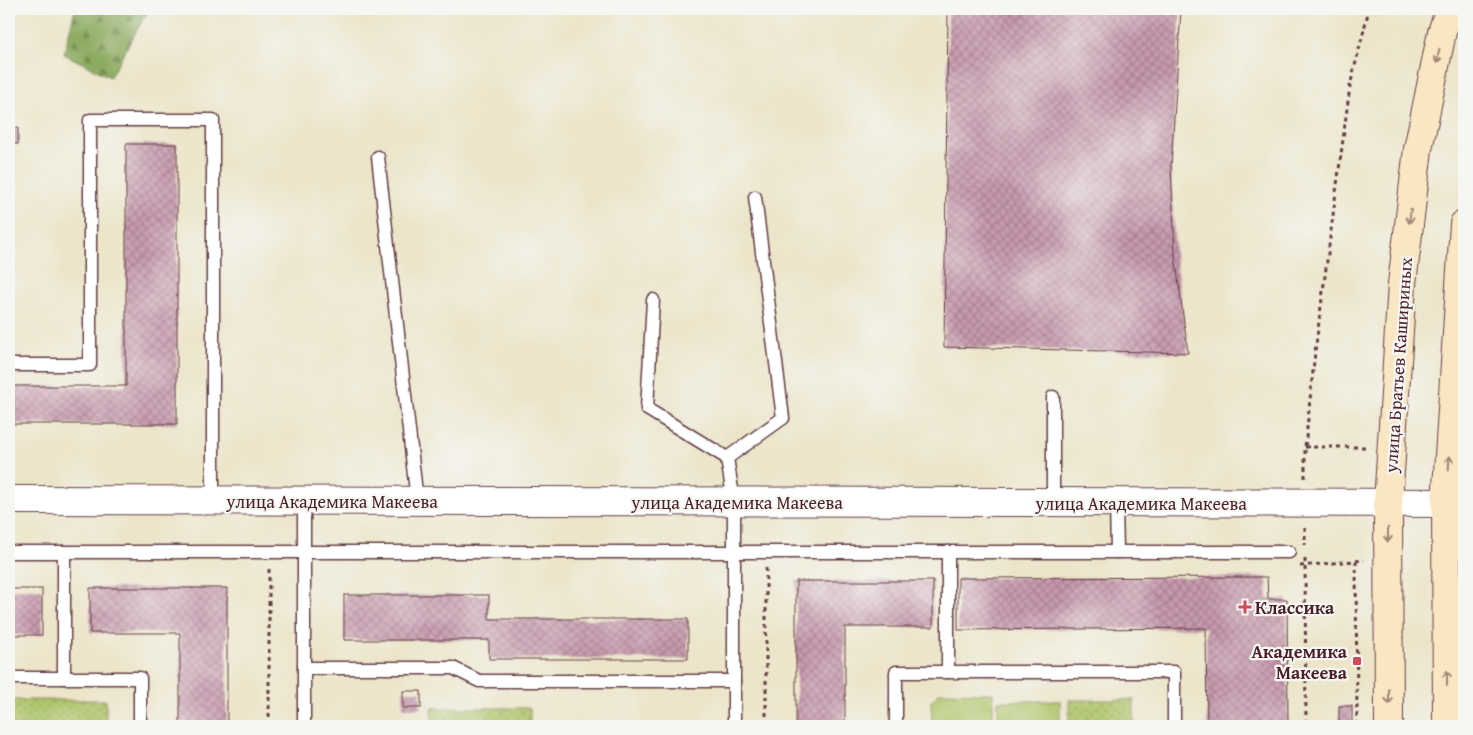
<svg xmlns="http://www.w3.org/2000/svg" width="1473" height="735" viewBox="0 0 1473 735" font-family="'Gentium Book Plus',serif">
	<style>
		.green { fill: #aec56a; stroke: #7c724a }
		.forest { fill: url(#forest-firs); stroke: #6a6444 }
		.park { fill: url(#park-dots); stroke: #7c724a }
		.building { fill: url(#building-cross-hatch) }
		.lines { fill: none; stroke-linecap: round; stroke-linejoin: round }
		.service-casing { stroke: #623d43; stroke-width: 15 }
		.tertiary-casing { stroke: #623d43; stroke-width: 30 }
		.secondary-casing { stroke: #623d43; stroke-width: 30 }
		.path { stroke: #623d43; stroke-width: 3; stroke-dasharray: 4 4; stroke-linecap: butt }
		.service { stroke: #fff; stroke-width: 12 }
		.tertiary { stroke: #fff; stroke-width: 28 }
		.secondary { stroke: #f9e7c3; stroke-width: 28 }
		.oneway { stroke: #a28377 }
		.poi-dot { fill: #d1495b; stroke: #f6f6f2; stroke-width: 2 }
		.labels { text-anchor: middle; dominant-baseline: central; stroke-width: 4.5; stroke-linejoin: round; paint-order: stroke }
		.street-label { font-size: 18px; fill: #4a1f2b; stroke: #f6f6f2 }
		.poi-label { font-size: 18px; font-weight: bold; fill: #4a1f2b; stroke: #f6f6f2; text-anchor: start }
	</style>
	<defs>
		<pattern id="forest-firs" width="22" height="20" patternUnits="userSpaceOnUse" patternTransform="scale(1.25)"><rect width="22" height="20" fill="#8aaa5e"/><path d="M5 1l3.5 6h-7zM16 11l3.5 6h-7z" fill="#738a4e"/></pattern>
		<pattern id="park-dots" width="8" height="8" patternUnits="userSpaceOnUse" patternTransform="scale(1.25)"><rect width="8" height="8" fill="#aec56a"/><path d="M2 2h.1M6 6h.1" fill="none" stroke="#909f57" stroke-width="1.8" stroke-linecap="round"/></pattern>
		<pattern id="building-cross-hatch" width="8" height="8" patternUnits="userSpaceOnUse" patternTransform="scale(1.25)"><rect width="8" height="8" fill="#c79aae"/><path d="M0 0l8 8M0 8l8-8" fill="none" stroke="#a47d8e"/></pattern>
	</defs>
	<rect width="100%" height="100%" fill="#f6f6f2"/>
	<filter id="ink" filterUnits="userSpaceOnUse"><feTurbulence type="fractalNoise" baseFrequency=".02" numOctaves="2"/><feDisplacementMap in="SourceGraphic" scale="10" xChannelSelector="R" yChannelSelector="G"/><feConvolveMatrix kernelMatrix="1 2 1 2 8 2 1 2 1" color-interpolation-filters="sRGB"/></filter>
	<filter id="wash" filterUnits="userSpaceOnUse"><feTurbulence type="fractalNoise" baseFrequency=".0096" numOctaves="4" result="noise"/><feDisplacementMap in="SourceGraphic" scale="20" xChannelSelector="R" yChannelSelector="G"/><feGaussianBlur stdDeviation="1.12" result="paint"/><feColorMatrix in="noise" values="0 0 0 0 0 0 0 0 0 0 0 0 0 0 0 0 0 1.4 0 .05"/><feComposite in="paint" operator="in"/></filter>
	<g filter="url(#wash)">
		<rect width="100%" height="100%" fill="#ece5ca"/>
		<g class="green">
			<polygon points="940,692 993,693 993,726 932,726 931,701"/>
			<rect x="998" y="701" width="62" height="25"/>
		</g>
		<polygon class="forest" points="75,9 149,9 110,77 64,54"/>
		<g class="park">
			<rect x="9" y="700" width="97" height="26"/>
			<rect x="1069" y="700" width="65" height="26"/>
			<rect x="432" y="708" width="98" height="18"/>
		</g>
		<g id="blocks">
			<g class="building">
				<polygon points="948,9 1181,9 1171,166 1175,255 1188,353 944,347"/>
				<rect x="9" y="128" width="9" height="16"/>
				<polygon points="126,144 177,144 177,424 9,424 9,386 126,386"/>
				<polygon points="1267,577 1268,599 1287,599 1288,726 1207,726 1206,628 958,630 958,578"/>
				<polygon points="796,581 933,581 933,627 845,627 845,726 796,726"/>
				<polygon points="90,588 227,588 227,726 180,726 180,633 90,633"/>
				<rect x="9" y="589" width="33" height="46"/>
				<polygon points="344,595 489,595 489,619 688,619 688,659 489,659 489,640 344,640"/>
				<rect x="403" y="691" width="18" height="17"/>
				<rect x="1339" y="706" width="13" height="20"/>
			</g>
		</g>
	</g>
	<g filter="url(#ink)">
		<use href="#blocks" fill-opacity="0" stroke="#623d43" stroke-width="1"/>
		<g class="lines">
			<defs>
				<g id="service">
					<polyline points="378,157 417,501"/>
					<polyline points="653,300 647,409 727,458 734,502 734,726"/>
					<polyline points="12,365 90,365 90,120 213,120 213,501"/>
					<polyline points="1053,397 1053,503"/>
					<polyline points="727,458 783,418 755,197"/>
					<polyline points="304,501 304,726"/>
					<polyline points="1116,503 1117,552"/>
					<polyline points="9,552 1289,552"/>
					<polyline points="64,552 64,678"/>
					<polyline points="304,668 453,668 479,681 734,681"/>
					<polyline points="948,672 948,552"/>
					<polyline points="9,678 140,678 140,726"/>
					<polyline points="896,726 896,672 1174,672 1174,726"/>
				</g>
				<polyline id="tertiary" points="9,500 1464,503"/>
				<g id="secondary">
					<polyline points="1389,726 1388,503 1402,284 1418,149 1442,32 1450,9"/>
					<polyline points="1447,726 1446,503 1464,224"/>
				</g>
			</defs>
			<use href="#service" class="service-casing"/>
			<use href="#tertiary" class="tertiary-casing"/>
			<use href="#secondary" class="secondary-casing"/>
			<g class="path">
				<polyline points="1305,447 1367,447"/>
				<polyline points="1305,478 1305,447 1315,352 1350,86 1369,9"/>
				<polyline points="1305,527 1305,545"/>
				<polyline points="1305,559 1306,726"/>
				<polyline points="1356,561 1357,726"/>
				<polyline points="1300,566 1364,560"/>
				<polyline points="766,568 766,726"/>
				<polyline points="269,569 269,726"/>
			</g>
			<use href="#service" class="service"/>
			<use href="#tertiary" class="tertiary"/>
			<use href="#secondary" class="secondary"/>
		</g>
		<defs><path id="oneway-shaft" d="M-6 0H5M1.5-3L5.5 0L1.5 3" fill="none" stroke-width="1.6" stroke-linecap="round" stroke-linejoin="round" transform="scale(1.25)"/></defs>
		<g class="oneway">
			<use href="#oneway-shaft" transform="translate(1438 56) rotate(102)"/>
			<use href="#oneway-shaft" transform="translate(1410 216) rotate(97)"/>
			<use href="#oneway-shaft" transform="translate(1449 463) rotate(-87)"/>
			<use href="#oneway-shaft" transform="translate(1388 535) rotate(90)"/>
			<use href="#oneway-shaft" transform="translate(1447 678) rotate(-90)"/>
			<use href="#oneway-shaft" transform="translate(1389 697) rotate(90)"/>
		</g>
	</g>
	<g class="poi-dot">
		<path d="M1242.5 599.5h5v5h5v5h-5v5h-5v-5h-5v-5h5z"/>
		<rect x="1352" y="656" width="10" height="10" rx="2.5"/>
	</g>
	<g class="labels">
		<g class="street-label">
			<text transform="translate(1398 365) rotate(-86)">улица Братьев Кашириных</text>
			<text x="332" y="501">улица Академика Макеева</text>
			<text x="737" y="502">улица Академика Макеева</text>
			<text x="1141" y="503">улица Академика Макеева</text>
		</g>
		<g class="poi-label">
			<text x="1255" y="607">Классика</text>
			<text x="1347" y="651" text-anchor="end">Академика<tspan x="1347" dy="21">Макеева</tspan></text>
		</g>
	</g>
	<rect width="1473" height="735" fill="none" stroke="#f6f6f2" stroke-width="30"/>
</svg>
